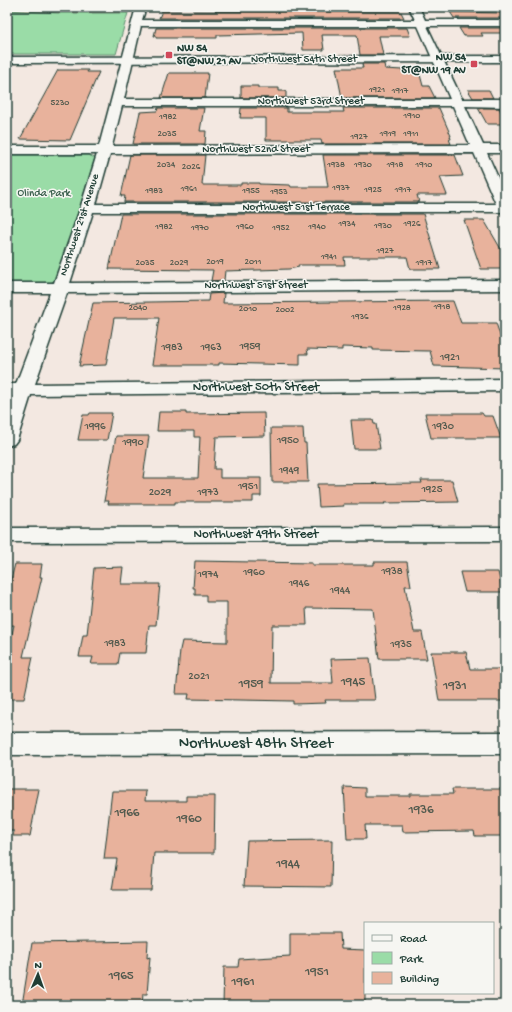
<svg xmlns="http://www.w3.org/2000/svg" width="512" height="1012" viewBox="0 0 512 1012" font-family="'Gochi Hand',sans-serif">
	<style>
		.built { fill: #f0d8cc }
		.green { fill: #9adca7; stroke: #5c8c6e }
		.building { fill: #e8b29c; stroke: #1f3d34 }
		.lines { fill: none; stroke-linecap: round; stroke-linejoin: round }
		.minor-casing { stroke: #1f3d34; stroke-width: 3 }
		.major-casing { stroke: #1f3d34; stroke-width: 3 }
		.minor { fill: #f6f6f2; fill-rule: evenodd }
		.major { fill: #f6f6f2; fill-rule: evenodd }
		.poi-dot { fill: #d1495b; stroke: #f6f6f2; stroke-width: 1.5 }
		.labels { text-anchor: middle; dominant-baseline: central; stroke-width: 3; stroke-linejoin: round; paint-order: stroke }
		.far-number-label { font-size: 9px; fill: #515a4e }
		.far-poi-label { font-size: 11px; font-weight: bold; fill: #1f3d34; stroke: #f6f6f2; text-anchor: start }
		.far-street-label { font-size: 11px; fill: #1f3d34; stroke: #f6f6f2 }
		.far-park-label { font-size: 11px; fill: #385d4b; stroke: #f6f6f2 }
		.number-label { font-size: 11px; fill: #515a4e }
		.street-label { font-size: 13px; fill: #1f3d34; stroke: #f6f6f2 }
		.near-number-label { font-size: 13px; fill: #515a4e }
		.near-street-label { font-size: 16px; fill: #1f3d34; stroke: #f6f6f2 }
	</style>
	<rect width="100%" height="100%" fill="#f3e8e1"/>
	<filter id="ink" filterUnits="userSpaceOnUse"><feTurbulence type="fractalNoise" baseFrequency=".025" numOctaves="2"/><feDisplacementMap in="SourceGraphic" scale="8" xChannelSelector="R" yChannelSelector="G"/><feConvolveMatrix kernelMatrix="1 2 1 2 8 2 1 2 1" color-interpolation-filters="sRGB"/></filter>
	<g filter="url(#ink)">
		<polygon class="built" points="7,7 131,7 128,13 59,13 7,10"/>
		<g class="green">
			<polygon points="7,10 59,13 128,13 116,54 7,54"/>
			<polygon points="7,155 88,155 95,158 57,279 50,283 7,283"/>
		</g>
		<g class="building">
			<polygon points="162,11 401,12 404,18 159,18"/>
			<polygon points="450,12 505,13 505,18 454,18"/>
			<polygon points="156,28 407,28 410,36 379,36 383,55 360,55 357,35 322,35 324,50 303,50 302,33 217,35 217,38 156,38 156,36 154,36"/>
			<polygon points="459,28 505,28 505,33 481,33 483,36 464,36"/>
			<polygon points="362,64 384,64 385,69 419,71 423,86 429,86 435,98 342,98 336,68 363,68"/>
			<polygon points="58,70 88,70 87,72 99,72 70,140 20,139"/>
			<polygon points="169,73 208,73 205,98 161,98"/>
			<polygon points="241,86 258,86 258,88 279,88 279,91 286,91 286,98 241,98"/>
			<polygon points="468,90 489,90 493,98 473,98"/>
			<polygon points="158,108 204,108 200,131 206,131 205,144 133,144 140,112 157,111"/>
			<polygon points="241,108 287,108 287,112 344,112 343,108 439,108 451,136 450,136 451,139 449,139 451,144 322,144 321,140 266,140 266,118 240,118"/>
			<polygon points="478,108 499,108 505,119 505,124 487,124"/>
			<polygon points="130,155 205,155 202,185 241,185 241,183 259,183 259,184 290,185 291,187 328,187 323,155 455,155 463,176 440,177 447,195 417,195 419,202 124,202 125,196 121,196"/>
			<polygon points="121,214 423,214 440,269 410,269 407,257 344,257 345,265 298,265 299,267 289,269 225,271 224,280 211,281 213,270 109,269"/>
			<polygon points="464,220 484,220 505,256 505,269 481,269"/>
			<polygon points="224,293 223,303 453,301 461,323 496,323 505,351 505,368 434,366 430,351 373,350 373,348 342,347 342,350 307,349 308,354 300,354 300,365 219,363 219,365 152,365 159,318 114,318 106,365 79,366 93,303 208,301 209,294"/>
			<polygon points="159,412 186,412 186,414 264,413 265,436 216,437 214,469 220,469 220,478 261,478 261,496 253,496 253,502 175,502 175,504 108,504 109,501 104,501 116,436 149,436 143,478 198,478 200,437 194,437 194,431 157,431"/>
			<polygon points="90,413 112,413 107,440 78,440 83,415 89,415"/>
			<polygon points="425,413 482,413 484,416 493,416 501,438 431,438"/>
			<polygon points="351,420 373,420 374,424 376,424 380,449 354,449"/>
			<polygon points="271,428 303,428 304,443 306,443 308,482 272,482"/>
			<polygon points="421,480 452,480 458,502 384,503 385,504 343,504 344,506 319,507 317,484 422,483"/>
			<polygon points="195,561 312,563 312,565 374,565 374,562 407,562 411,586 405,586 414,632 422,632 427,659 379,659 373,609 306,608 307,625 272,625 271,683 333,683 331,659 370,658 375,700 325,700 326,703 293,704 293,701 188,699 189,694 176,694 180,650 182,641 227,642 227,602 206,602 206,595 195,595 195,588 193,588"/>
			<polygon points="15,564 42,564 40,577 42,577 23,657 33,657 24,699 7,699 7,656 14,625 7,626 7,595"/>
			<polygon points="123,567 121,584 160,584 156,625 149,625 146,653 120,653 118,664 91,664 93,657 79,657 83,635 87,635 94,568"/>
			<polygon points="460,572 498,572 503,592 465,592"/>
			<polygon points="431,652 466,652 470,669 505,669 505,701 439,701"/>
			<polygon points="344,787 365,788 365,796 410,796 410,794 453,794 452,789 503,789 505,799 505,836 475,836 474,831 403,832 402,825 365,825 366,839 347,839"/>
			<polygon points="7,789 39,789 30,836 13,836 14,831 7,831"/>
			<polygon points="112,791 146,791 145,801 186,801 186,796 215,796 214,853 154,853 151,890 112,890 117,859 104,859"/>
			<polygon points="332,840 331,887 244,886 247,841"/>
			<polygon points="290,933 340,933 341,949 365,950 365,1005 223,1005 224,967 238,967 239,959 290,956"/>
			<polygon points="148,941 147,958 150,957 147,994 143,994 142,1005 22,1005 32,943"/>
		</g>
		<g class="lines">
			<defs>
				<g id="minor">
					<path d="M136 7H146L142 20H415L409 7H419L425 20H505V26H427L462 99H505V107L465 106 483 145H505V153H487L505 193V212H93L70 283 505 280V290L67 293 35 384 505 379V391L31 395 17 440 14 444 7 446V410L12 396H7V384H16L50 293H7V283H54L80 209 97 154H7V146H99ZM141 26H418L450 99H124ZM122 106H453L470 145 112 146ZM474 153 496 204H96L110 154Z"/>
					<polygon points="505,527 505,541 7,542 7,528"/>
					<polygon points="505,732 505,754 7,755 7,733"/>
				</g>
				<polygon id="major" points="505,56 505,62 7,63 7,57"/>
			</defs>
			<use href="#minor" class="minor-casing"/>
			<use href="#major" class="major-casing"/>
			<use href="#minor" class="minor"/>
			<use href="#major" class="major"/>
		</g>
	</g>
	<g class="poi-dot">
		<rect x="165" y="51" width="8" height="8" rx="2"/>
		<rect x="470" y="60" width="8" height="8" rx="2"/>
	</g>
	<g class="labels">
		<g class="far-number-label">
			<text x="377" y="90">1921</text>
			<text x="400" y="91">1917</text>
			<text x="60" y="103">5230</text>
			<text x="412" y="116">1910</text>
			<text x="168" y="117">1982</text>
			<text x="167" y="134">2035</text>
			<text x="388" y="134">1919</text>
			<text x="411" y="134">1911</text>
			<text x="359" y="137">1927</text>
			<text x="166" y="165">2034</text>
			<text x="336" y="165">1938</text>
			<text x="363" y="165">1930</text>
			<text x="395" y="165">1918</text>
			<text x="424" y="165">1910</text>
			<text x="191" y="167">2026</text>
			<text x="341" y="188">1937</text>
			<text x="189" y="189">1961</text>
			<text x="373" y="190">1925</text>
			<text x="403" y="190">1917</text>
			<text x="154" y="191">1983</text>
			<text x="251" y="191">1955</text>
			<text x="279" y="192">1953</text>
			<text x="347" y="224">1934</text>
			<text x="412" y="224">1926</text>
			<text x="383" y="226">1930</text>
			<text x="164" y="227">1982</text>
			<text x="245" y="227">1960</text>
			<text x="317" y="227">1940</text>
			<text x="200" y="228">1970</text>
			<text x="281" y="228">1952</text>
			<text x="385" y="251">1927</text>
			<text x="329" y="257">1941</text>
			<text x="215" y="262">2019</text>
			<text x="253" y="262">2011</text>
			<text x="145" y="263">2035</text>
			<text x="179" y="263">2029</text>
			<text x="424" y="263">1917</text>
			<text x="442" y="307">1918</text>
			<text x="138" y="308">2040</text>
			<text x="402" y="308">1928</text>
			<text x="248" y="309">2010</text>
			<text x="285" y="310">2002</text>
			<text x="360" y="317">1936</text>
		</g>
		<g class="far-poi-label">
			<text x="177" y="49">NW 54<tspan x="177" dy="13">ST@NW 21 AV</tspan></text>
			<text x="466" y="58" text-anchor="end">NW 54<tspan x="466" dy="13">ST@NW 19 AV</tspan></text>
		</g>
		<g class="far-street-label">
			<text x="304" y="60">Northwest 54th Street</text>
			<text x="311" y="102">Northwest 53rd Street</text>
			<text x="256" y="150">Northwest 52nd Street</text>
			<text x="296" y="208">Northwest 51st Terrace</text>
			<text transform="translate(80 225) rotate(-72)">Northwest 21st Avenue</text>
			<text x="256" y="286">Northwest 51st Street</text>
		</g>
		<g class="far-park-label">
			<text x="44" y="194">Olinda Park</text>
		</g>
		<g class="number-label">
			<text x="250" y="347">1959</text>
			<text x="172" y="348">1983</text>
			<text x="211" y="348">1963</text>
			<text x="450" y="358">1921</text>
			<text x="95" y="427">1996</text>
			<text x="443" y="427">1930</text>
			<text x="288" y="441">1950</text>
			<text x="133" y="443">1990</text>
			<text x="289" y="471">1949</text>
			<text x="248" y="487">1951</text>
			<text x="432" y="490">1925</text>
			<text x="160" y="493">2029</text>
			<text x="208" y="493">1973</text>
			<text x="392" y="572">1938</text>
			<text x="254" y="573">1960</text>
			<text x="208" y="575">1974</text>
			<text x="299" y="584">1946</text>
			<text x="340" y="591">1944</text>
			<text x="115" y="644">1983</text>
			<text x="401" y="645">1935</text>
			<text x="199" y="677">2021</text>
		</g>
		<g class="street-label">
			<text x="256" y="387">Northwest 50th Street</text>
			<text x="256" y="534">Northwest 49th Street</text>
		</g>
		<g class="near-number-label">
			<text x="353" y="682">1945</text>
			<text x="251" y="684">1959</text>
			<text x="455" y="686">1931</text>
			<text x="421" y="810">1936</text>
			<text x="127" y="813">1966</text>
			<text x="189" y="819">1960</text>
			<text x="288" y="864">1944</text>
			<text x="317" y="972">1951</text>
			<text x="121" y="976">1965</text>
			<text x="243" y="982">1961</text>
		</g>
		<g class="near-street-label">
			<text x="256" y="744">Northwest 48th Street</text>
		</g>
	</g>
	<rect width="512" height="1012" fill="none" stroke="#f6f6f2" stroke-width="24"/>
	<rect x="12" y="12" width="488" height="988" fill="none" stroke="#1f3d34" stroke-width="1.5" filter="url(#ink)"/>
	<rect x="364" y="922" width="130" height="72" fill="#f6f6f2" stroke="#a0aca6"/>
	<rect x="372" y="935" width="20" height="6" fill="#f6f6f2" stroke="#a0aca6"/>
	<text x="400" y="942" font-size="12" fill="#1f3d34">Road</text>
	<rect x="372" y="952" width="20" height="12" fill="#9adca7" stroke="#a0aca6"/>
	<text x="400" y="962" font-size="12" fill="#1f3d34">Park</text>
	<rect x="372" y="972" width="20" height="12" fill="#e8b29c" stroke="#a0aca6"/>
	<text x="400" y="982" font-size="12" fill="#1f3d34">Building</text>
	<g transform="translate(38 974) rotate(2)" stroke="#f6f6f2" stroke-width="3" paint-order="stroke">
	<path d="M0-3L7 15L0 10L-7 15Z" fill="#1f3d34"/>
	<text y="-6" font-size="11" font-weight="bold" text-anchor="middle" fill="#1f3d34">N</text>
	</g>
</svg>
